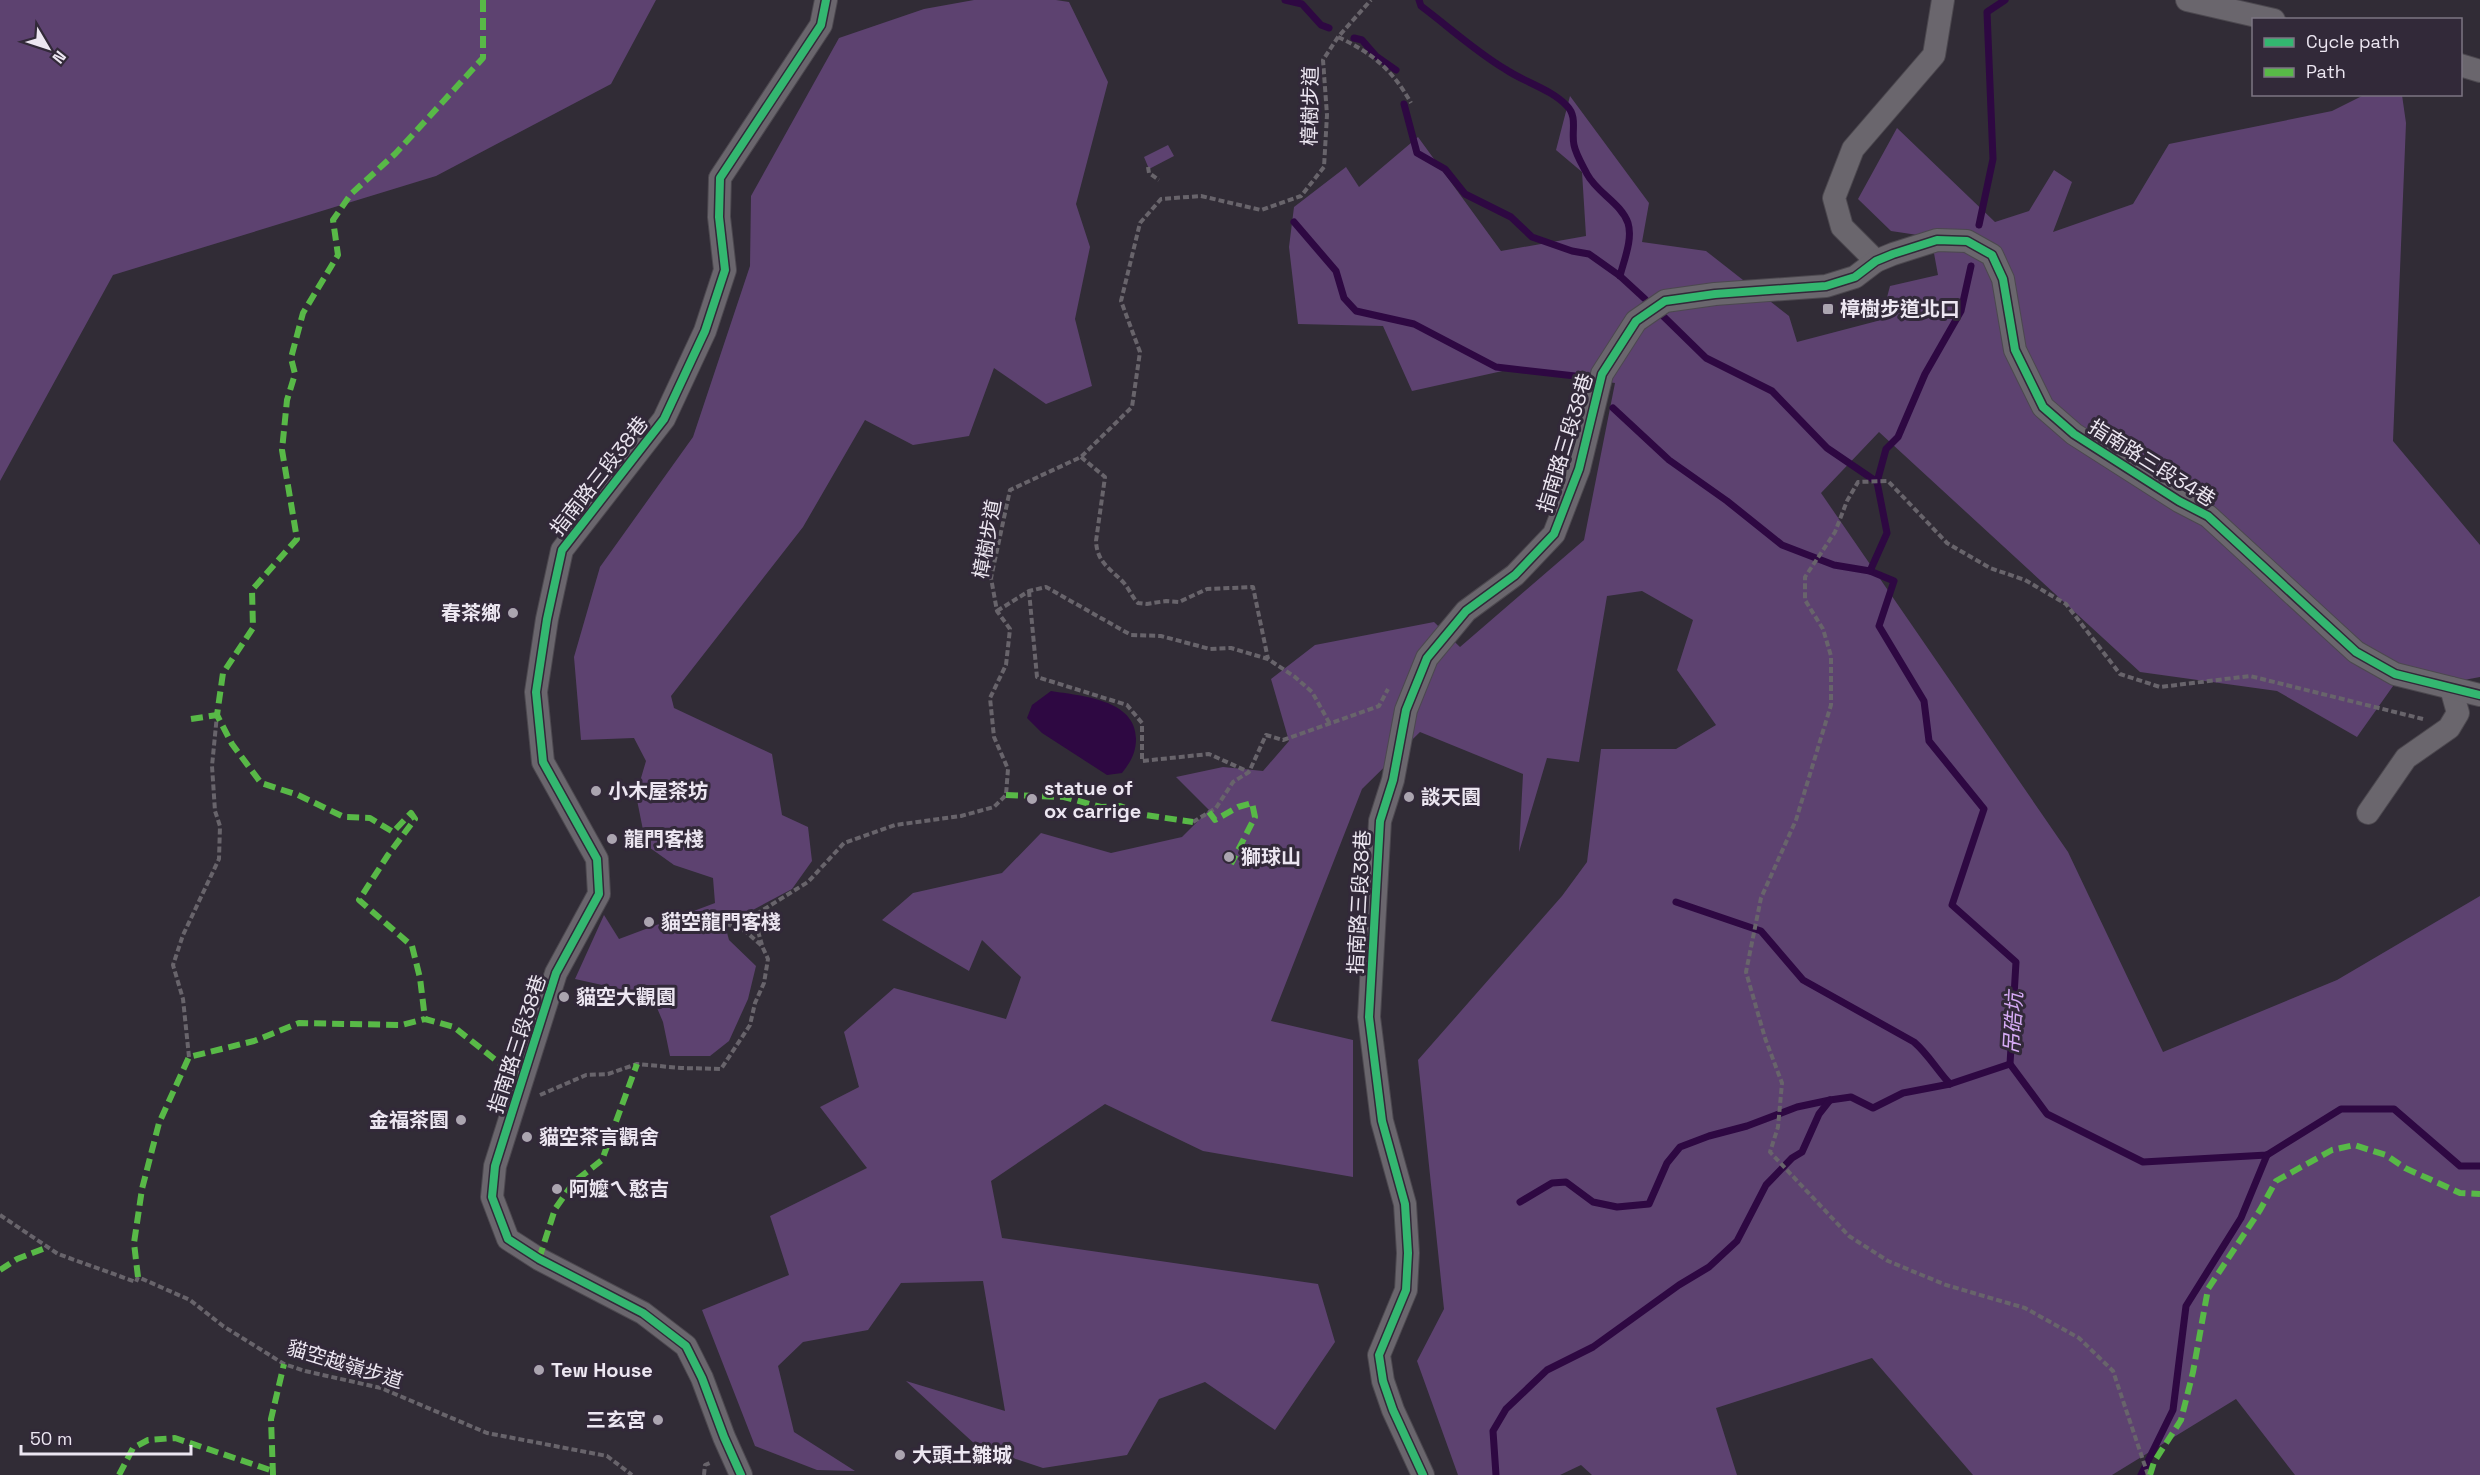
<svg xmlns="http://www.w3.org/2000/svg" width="2480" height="1475" viewBox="0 0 2480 1475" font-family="'Space Grotesk','Noto Sans TC',sans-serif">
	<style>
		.green { fill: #5d4270 }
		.water { fill: #2e0842 }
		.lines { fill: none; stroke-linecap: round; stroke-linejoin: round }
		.stream { stroke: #2e0842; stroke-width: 7 }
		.minor-casing { stroke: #4c484f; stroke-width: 24 }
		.path { stroke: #68646b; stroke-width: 4; stroke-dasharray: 6 3; stroke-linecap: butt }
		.minor { stroke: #6a666d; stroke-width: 22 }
		.quiet { stroke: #58b947; stroke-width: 6; stroke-dasharray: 12 6; stroke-linecap: butt }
		.cycleway-casing { stroke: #322939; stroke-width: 11 }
		.cycleway { stroke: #33b770; stroke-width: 8 }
		.poi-dot { fill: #aba5b0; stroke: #322939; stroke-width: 2 }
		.labels { text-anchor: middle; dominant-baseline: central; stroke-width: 6; stroke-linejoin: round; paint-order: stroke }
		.street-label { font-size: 20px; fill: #ece6f1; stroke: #322939 }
		.poi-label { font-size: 20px; font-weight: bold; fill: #ece6f1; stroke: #322939; text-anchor: start }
		.water-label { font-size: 21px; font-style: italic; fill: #d5aaf4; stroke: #322939 }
	</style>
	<rect width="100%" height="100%" fill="#312c36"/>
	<g class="green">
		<polygon points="0,0 656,0 611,84 436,176 113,275 0,481"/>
		<polygon points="974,0 1056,0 1069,2 1108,82 1076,204 1090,247 1075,319 1092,386 1046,404 994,368 969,436 913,445 865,420 803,527 671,696 674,708 772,754 782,815 808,827 812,861 792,889 725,925 729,940 756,966 748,999 729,1041 710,1056 670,1056 663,1022 652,996 575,979 604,915 619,939 715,903 713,878 674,865 646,845 636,795 646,761 634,738 581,740 574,657 600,567 693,437 750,266 751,196 839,38 924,9"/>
		<polygon points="2364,95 2402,95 2406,123 2393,441 2480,545 2480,677 2464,680 2398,679 2357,737 2277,691 2140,672 1879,432 1821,493 2068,852 2163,1052 2337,980 2480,896 2480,1475 2295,1475 2236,1399 2112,1475 1973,1475 1872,1358 1716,1408 1737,1475 1592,1475 1581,1465 1560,1475 1458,1475 1417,1361 1444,1309 1418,1060 1562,896 1587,862 1601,749 1676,749 1716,725 1677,670 1693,620 1642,591 1607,596 1579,762 1547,758 1519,852 1523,774 1420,732 1362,789 1271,1021 1353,1040 1353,1177 1203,1151 1105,1104 991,1181 1002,1238 1318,1284 1335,1342 1275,1430 1205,1382 1159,1399 1127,1455 1043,1468 977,1446 906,1381 1005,1411 983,1281 901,1283 868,1330 803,1342 778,1366 794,1432 855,1471 817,1470 755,1446 702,1310 789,1275 770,1216 867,1168 820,1107 859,1087 844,1032 894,988 1006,1019 1021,977 982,940 969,971 882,920 913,893 1002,873 1041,833 1111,853 1182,837 1209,810 1176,777 1223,767 1263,771 1289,741 1271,679 1315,645 1434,622 1460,647 1584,540 1615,383 1516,368 1412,391 1383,326 1298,324 1289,247 1294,207 1346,167 1359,187 1418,137 1501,251 1586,236 1582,172 1556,150 1570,96 1649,203 1642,242 1706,251 1789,316 1797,342 1881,320 1890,286 1938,275 1931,237 1891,231 1858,199 1897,128 1995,222 2029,211 2054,170 2072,182 2053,232 2133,204 2169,144 2332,111"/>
		<polygon points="1168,145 1174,156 1149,169 1144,157"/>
	</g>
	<path class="water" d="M1051 691C1081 696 1136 699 1136 739 1136 753 1130 763 1122 773L1107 775 1042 733 1027 718 1032 705Z"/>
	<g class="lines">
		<g class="stream">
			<polyline points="1285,0 1302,4 1321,25 1329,28"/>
			<path d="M1419 0 1421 6C1449 27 1475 51 1505 69 1524 82 1551 89 1567 106 1578 117 1571 132 1574 145 1576 155 1583 166 1587 174 1597 193 1621 203 1628 223 1633 239 1624 260 1620 276"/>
			<polyline points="1354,38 1362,40 1376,56 1396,70"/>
			<polyline points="1404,104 1417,153 1445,169 1465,194 1511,217 1532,237 1572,251 1589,254 1620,276 1645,299"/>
			<polyline points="1294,222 1336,271 1344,298 1356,311 1414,324 1496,367 1584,377"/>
			<polyline points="1979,225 1993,159 1987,12 2005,0"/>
			<polyline points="1971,266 1961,311 1925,374 1898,437 1886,449 1877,482 1887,533 1870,571 1894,581 1879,626 1924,701 1929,741 1984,809 1952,905 2016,962 2010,1064 2047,1114 2143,1162 2267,1155 2341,1109 2394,1109 2460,1166 2480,1166"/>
			<polyline points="1661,314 1706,358 1772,391 1827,448 1877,482"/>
			<polyline points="1613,408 1669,460 1727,501 1782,545 1834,565 1870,571"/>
			<path d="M1676 902 1761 931 1803 980 1914 1042C1928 1054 1937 1070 1950 1084"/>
			<polyline points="1520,1202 1552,1183 1566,1182 1593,1202 1617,1207 1649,1204 1667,1163 1680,1147 1709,1136 1747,1126 1797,1107 1830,1100 1851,1097 1873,1108 1903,1093 1950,1084 2010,1064"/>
			<polyline points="1496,1475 1493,1431 1506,1409 1547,1370 1593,1347 1679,1285 1709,1267 1737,1241 1766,1185 1792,1158 1802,1152 1819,1114 1830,1100"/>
			<polyline points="2141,1475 2173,1410 2186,1306 2241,1218 2267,1155"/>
		</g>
		<defs>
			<g id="minor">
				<polyline points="2187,0 2274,20"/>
				<polyline points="2460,65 2480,71"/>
				<polyline points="1876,261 1842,227 1834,198 1853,149 1934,55 1943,0"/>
				<polyline points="2368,813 2406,758 2449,728 2458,713 2451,688"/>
				<polyline points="741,1475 724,1437 702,1378 686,1346 643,1313 539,1259 508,1239 492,1197 495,1166 556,973 599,894 597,859 543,762 536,692 547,619 562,550 664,419 705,331 725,270 719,217 720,178 821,25 826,0"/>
				<polyline points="1423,1475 1393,1410 1383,1381 1379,1355 1406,1290 1408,1253 1405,1204 1382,1121 1369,1017 1380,821 1393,780 1406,710 1427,658 1466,611 1515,575 1554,534 1579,469 1602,374 1636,321 1665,301 1715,294 1826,286 1855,277 1876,261 1893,254 1937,240 1967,241 1992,255 2003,279 2015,350 2043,407 2074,434 2179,501 2208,516 2356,652 2395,674 2480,695"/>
			</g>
		</defs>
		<use href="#minor" class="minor-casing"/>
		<g class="path">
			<path d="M1338 37C1372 53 1392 69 1411 103"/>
			<polyline points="1148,167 1149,173 1159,180"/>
			<path d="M1081 457 1105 477 1096 541C1097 563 1111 569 1124 583 1129 589 1132 597 1138 603L1147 604 1166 601 1179 602 1207 589 1253 587 1268 659"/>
			<polyline points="1029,591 1037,677 1127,705 1142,723 1142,761 1209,754 1249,772"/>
			<polyline points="997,611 1029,591 1046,587 1131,635 1161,636 1210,649 1231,648 1268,659 1295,677 1312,692 1330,724"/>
			<polyline points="1193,822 1216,808 1233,782 1249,772 1266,735 1283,740 1379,706 1388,689"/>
			<polyline points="753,914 762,945"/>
			<polyline points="189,1057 183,999 173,965 183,935 219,859 220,826 215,811 212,766 217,715"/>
			<polyline points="540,1095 586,1075 608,1074 637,1064 681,1068 721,1069 750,1025 755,1003 764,983 768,959 762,946 745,931 727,924 740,916 758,913 808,882 844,843 895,825 961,816 994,807 1006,795 1008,769 994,737 990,698 1006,665 1010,629 997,611 991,578 1010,490 1081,457 1132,407 1140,352 1121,301 1140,223 1161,199 1201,196 1261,210 1301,196 1324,167 1327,115 1323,60 1338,37 1371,0"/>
			<polyline points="0,1215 58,1254 136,1282 138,1277 190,1300 223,1326 284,1364 305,1371 381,1388 487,1433 607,1456 632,1475"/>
			<polyline points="704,1475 705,1465 712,1462"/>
			<polyline points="2148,1475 2113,1371 2079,1338 2025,1308 1946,1285 1888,1261 1849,1236 1770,1152 1778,1127 1782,1083 1765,1038 1746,972 1761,898 1796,820 1831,705 1831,656 1823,629 1805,600 1805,577 1835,532 1847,501 1858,482 1888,481 1947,543 1990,568 2025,580 2066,604 2120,674 2160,687 2250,676 2423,719"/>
		</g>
		<use href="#minor" class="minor"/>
		<g class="quiet">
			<polyline points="483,0 483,58 395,154 351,194 333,220 338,255 303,313 291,358 295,374 287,400 282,450 297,539 252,590 253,628 223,673 217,715 232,744 261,783 298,795 344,817 370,818 393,832 411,813 415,819 388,855 359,900 412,946 420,978 425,1019 454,1027 522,1081"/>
			<polyline points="191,719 217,715"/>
			<polyline points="1006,795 1064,797 1101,807 1120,806 1145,815 1193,822"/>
			<polyline points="1209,812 1215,820 1238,807 1252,803 1255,817 1231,864"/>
			<polyline points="539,1259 555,1209 574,1182 602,1160 637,1064"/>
			<polyline points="0,1270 17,1259 48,1247"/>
			<polyline points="138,1277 134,1243 142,1189 159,1123 189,1057 254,1041 299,1023 402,1025 425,1019"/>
			<polyline points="119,1475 133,1448 148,1440 175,1438 273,1471"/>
			<polyline points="273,1475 271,1419 284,1364"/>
			<polyline points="2150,1475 2154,1462 2181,1420 2193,1372 2208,1289 2260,1210 2276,1181 2332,1150 2354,1145 2386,1155 2405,1168 2460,1193 2480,1194"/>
		</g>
		<defs>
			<g id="cycleway">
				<polyline points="741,1475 724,1437 702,1378 686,1346 643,1313 539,1259 508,1239 492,1197 495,1166 556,973 599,894 597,859 543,762 536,692 547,619 562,550 664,419 705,331 725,270 719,217 720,178 821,25 826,0"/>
				<polyline points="1423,1475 1393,1410 1383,1381 1379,1355 1406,1290 1408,1253 1405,1204 1382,1121 1369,1017 1380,821 1393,780 1406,710 1427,658 1466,611 1515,575 1554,534 1579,469 1602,374 1636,321 1665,301 1715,294 1826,286 1855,277 1876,261 1893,254 1937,240 1967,241 1992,255 2003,279 2015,350 2043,407 2074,434 2179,501 2208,516 2356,652 2395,674 2480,695"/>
			</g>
		</defs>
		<use href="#cycleway" class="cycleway-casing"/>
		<use href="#cycleway" class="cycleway"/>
	</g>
	<g class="poi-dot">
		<rect x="1822" y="303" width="12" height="12" rx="3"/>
		<circle cx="513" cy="613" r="6"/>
		<circle cx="596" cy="791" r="6"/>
		<circle cx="1409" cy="797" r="6"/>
		<circle cx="1032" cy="799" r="6"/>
		<circle cx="612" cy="839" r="6"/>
		<circle cx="1229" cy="857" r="6"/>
		<circle cx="649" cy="922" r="6"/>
		<circle cx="564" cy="997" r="6"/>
		<circle cx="461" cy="1120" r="6"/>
		<circle cx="527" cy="1137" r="6"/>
		<circle cx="557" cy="1189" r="6"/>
		<circle cx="539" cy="1370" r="6"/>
		<circle cx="658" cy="1420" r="6"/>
		<circle cx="900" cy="1455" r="6"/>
	</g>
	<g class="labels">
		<g class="street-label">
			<text transform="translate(1310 106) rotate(-89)">樟樹步道</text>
			<text transform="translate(1565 443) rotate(-73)">指南路三段38巷</text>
			<text transform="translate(2152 463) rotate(32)">指南路三段34巷</text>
			<text transform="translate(599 476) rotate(-52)">指南路三段38巷</text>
			<text transform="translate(987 539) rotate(-80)">樟樹步道</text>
			<text transform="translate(1359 902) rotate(-87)">指南路三段38巷</text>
			<text transform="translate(517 1044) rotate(-72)">指南路三段38巷</text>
			<text transform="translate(345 1364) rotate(17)">貓空越嶺步道</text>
		</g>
		<g class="poi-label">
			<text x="1840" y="309">樟樹步道北口</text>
			<text x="501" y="613" text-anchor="end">春茶鄉</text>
			<text x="1044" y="788">statue of<tspan x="1044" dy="23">ox carrige</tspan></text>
			<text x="608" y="791">小木屋茶坊</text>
			<text x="1421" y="797">談天園</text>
			<text x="624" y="839">龍門客棧</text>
			<text x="1241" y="857">獅球山</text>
			<text x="661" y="922">貓空龍門客棧</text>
			<text x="576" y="997">貓空大觀園</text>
			<text x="449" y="1120" text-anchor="end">金福茶園</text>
			<text x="539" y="1137">貓空茶言觀舍</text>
			<text x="569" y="1189">阿嬤ㄟ憨吉</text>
			<text x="551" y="1370">Tew House</text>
			<text x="646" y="1420" text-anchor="end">三玄宮</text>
			<text x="912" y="1455">大頭土雛城</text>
		</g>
		<g class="water-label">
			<text transform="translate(2013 1023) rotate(-87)">吊硞坑</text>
		</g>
	</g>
	<rect x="2252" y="18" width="210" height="78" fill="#322939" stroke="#7c7583" stroke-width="1.5"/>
	<rect x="2264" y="38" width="30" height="9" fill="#33b770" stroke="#7c7583" stroke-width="1.5"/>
	<text x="2306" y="48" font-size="18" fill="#ece6f1">Cycle path</text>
	<rect x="2264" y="68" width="30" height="9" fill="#58b947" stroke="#7c7583" stroke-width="1.5"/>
	<text x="2306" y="78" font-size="18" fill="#ece6f1">Path</text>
	<g transform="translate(48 48) rotate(129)" stroke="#322939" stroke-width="4.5" paint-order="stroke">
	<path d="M0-4.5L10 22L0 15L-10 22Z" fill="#ece6f1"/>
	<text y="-9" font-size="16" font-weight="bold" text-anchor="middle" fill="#ece6f1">N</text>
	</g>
	<path d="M21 1445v9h170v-9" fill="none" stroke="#ece6f1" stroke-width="3"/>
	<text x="30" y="1445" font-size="18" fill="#ece6f1" stroke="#322939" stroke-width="4.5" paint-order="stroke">50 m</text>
</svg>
